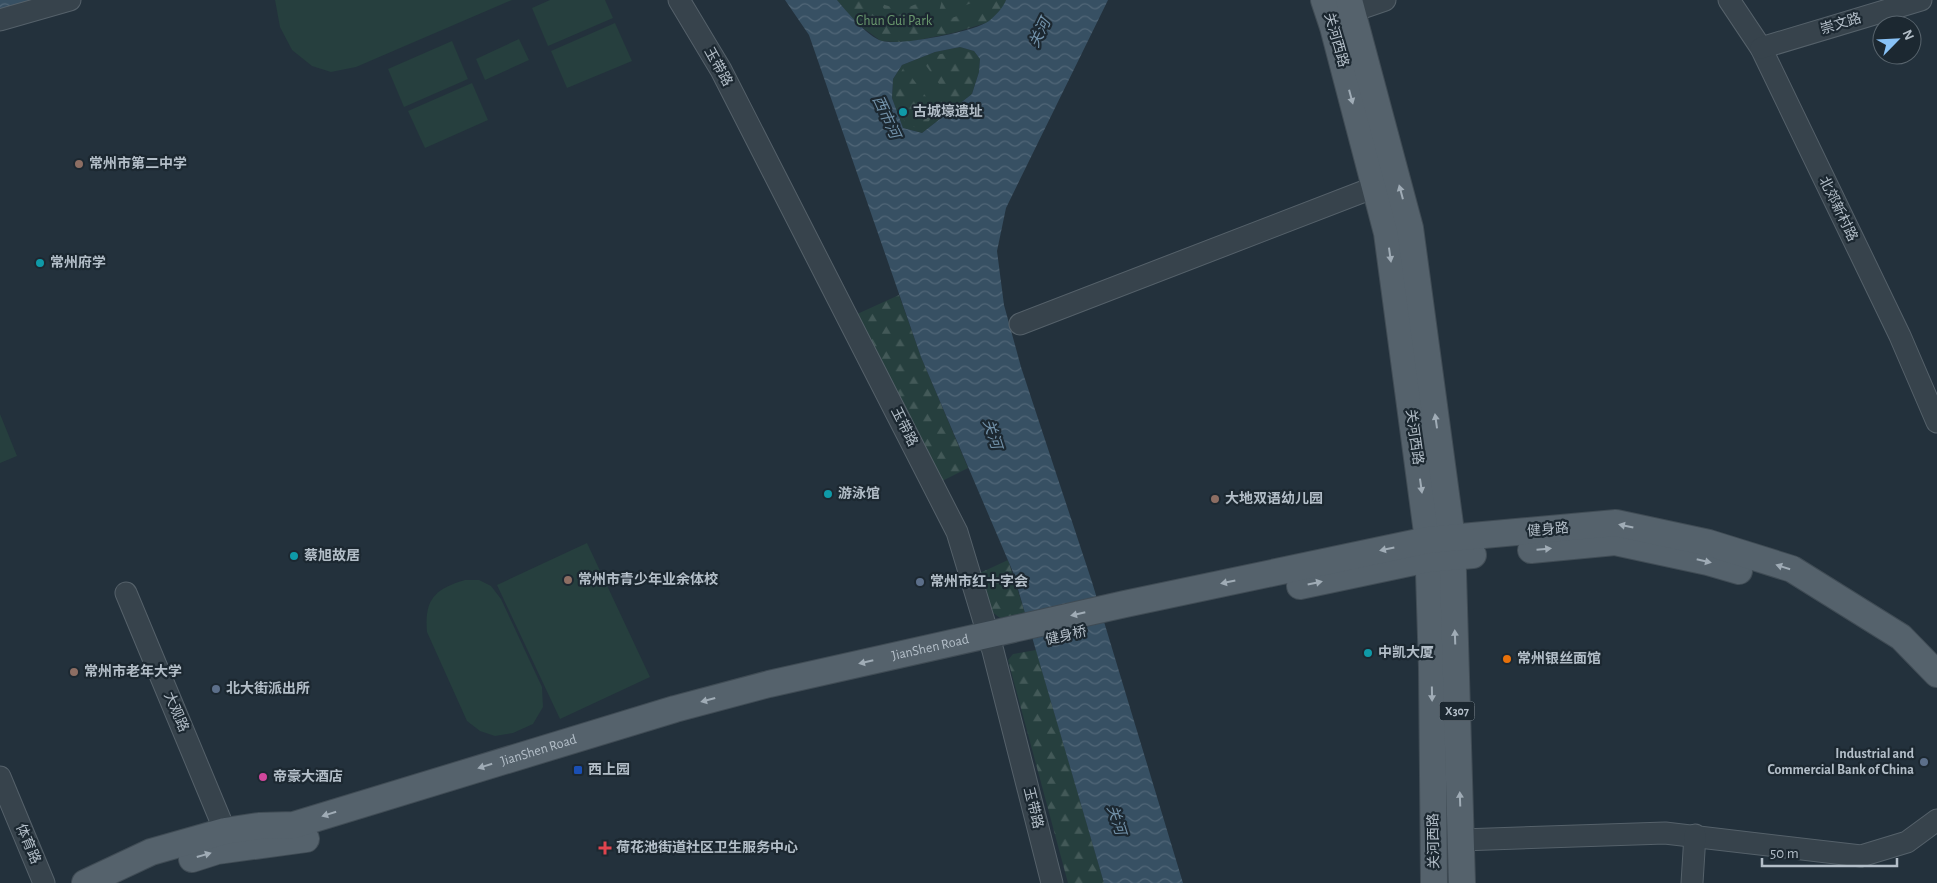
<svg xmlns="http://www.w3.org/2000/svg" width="1937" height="883" viewBox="0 0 1937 883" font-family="'Alegreya Sans','Noto Sans SC',sans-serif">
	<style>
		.green { fill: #263f3e }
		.forest { fill: url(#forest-firs) }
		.water { fill: url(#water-waves); fill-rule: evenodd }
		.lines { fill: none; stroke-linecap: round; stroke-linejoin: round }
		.minor-casing { stroke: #55616a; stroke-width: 23 }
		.major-casing { stroke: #404c55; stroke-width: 28 }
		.minor { stroke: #37434c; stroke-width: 21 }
		.major { stroke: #55626c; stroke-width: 26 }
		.oneway { fill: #a0acb6 }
		.culture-dot { fill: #0f9aa8; stroke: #1c2831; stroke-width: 2 }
		.education-dot { fill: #8d6e63; stroke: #1c2831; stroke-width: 2 }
		.service-dot { fill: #5c6f8a; stroke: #1c2831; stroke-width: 2 }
		.food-dot { fill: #e8710a; stroke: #1c2831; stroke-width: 2 }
		.transit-dot { fill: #1a4fb4; stroke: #1c2831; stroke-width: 2 }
		.hotel-dot { fill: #d1479c; stroke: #1c2831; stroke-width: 2 }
		.health-dot { fill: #e0444e; stroke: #1c2831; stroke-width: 2 }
		.labels { text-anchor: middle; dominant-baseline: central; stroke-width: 4.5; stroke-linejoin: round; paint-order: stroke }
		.shield { fill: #1c2831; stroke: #86919b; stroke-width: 1 }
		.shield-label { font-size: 12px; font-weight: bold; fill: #b3bec8 }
		.park-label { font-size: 14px; fill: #6a996e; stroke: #1c2831 }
		.street-label { font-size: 14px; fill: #b3bec8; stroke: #1c2831 }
		.poi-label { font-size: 14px; font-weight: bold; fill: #b3bec8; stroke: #1c2831; text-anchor: start }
		.water-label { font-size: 15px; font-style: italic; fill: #7393ab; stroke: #1c2831 }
	</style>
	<defs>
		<pattern id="forest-firs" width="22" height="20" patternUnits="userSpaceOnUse" patternTransform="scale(1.25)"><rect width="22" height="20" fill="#263f3e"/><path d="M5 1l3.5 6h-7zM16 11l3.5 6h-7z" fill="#435958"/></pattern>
		<pattern id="water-waves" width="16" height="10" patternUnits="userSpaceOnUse" patternTransform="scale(1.25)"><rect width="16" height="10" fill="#375063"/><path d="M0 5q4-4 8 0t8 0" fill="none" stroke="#526778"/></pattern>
	</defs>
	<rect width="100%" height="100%" fill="#23313c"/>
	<g class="green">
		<polygon points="275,0 512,0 356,67 331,72 312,66 292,50 280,27"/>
		<polygon points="550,0 605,0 613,18 548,46 532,8"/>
		<polygon points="837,0 1006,0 908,42 881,41"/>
		<polygon points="615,23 632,61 567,88 551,51"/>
		<polygon points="519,39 529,60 485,80 476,59"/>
		<polygon points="452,41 468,79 404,107 388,69"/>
		<polygon points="960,47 974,51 980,59 979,72 972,94 922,133 903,128 892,98 893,79 902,65 935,52"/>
		<polygon points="472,83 488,120 425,148 408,111"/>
		<polygon points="0,414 17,456 0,463"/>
		<polygon points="587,543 650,677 560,719 497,585"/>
		<path d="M465 580H479L491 586 501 599 542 687 543 707 533 724 513 733 495 736 480 731 467 721 427 632C424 599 435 589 465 580Z"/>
	</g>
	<g class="forest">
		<polygon points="837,0 869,0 900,42 881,41 855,22"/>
		<path d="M925 0H936L933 14 929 18 896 26 880 3C899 11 907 9 925 0Z"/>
		<polygon points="942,0 979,0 941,15 939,12"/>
		<path d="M989 0H1006L1004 6 989 22 953 33 908 42 899 30C927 24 967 18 989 0Z"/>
		<path d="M961 50 972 53C978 63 976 84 968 93 960 103 946 110 937 117L936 104 947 95 922 60 936 55Z"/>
		<path d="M904 67 933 106C932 117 930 122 922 129L906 125C897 101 889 91 904 67Z"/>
		<polygon points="899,295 921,357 968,468 942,481 855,315"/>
		<polygon points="1008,560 1025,613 1000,618 992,612 980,573"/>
		<polygon points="1036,650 1104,883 1068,883 1008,660 1013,654"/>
	</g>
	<g class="water">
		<polygon points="0,0 33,0 0,10"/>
		<path d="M785 0H837C846 11 868 37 882 41 900 46 974 32 989 21 996 15 1003 8 1006 0H1108L1006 208 997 251 1004 305 1021 367 1092 582 1183 883H1104L1013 572 921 357 809 35ZM960 47 974 51 980 59 979 72 972 94 922 133 903 128 892 98 893 79 902 65 935 52Z"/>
	</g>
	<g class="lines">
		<defs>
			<g id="minor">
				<polyline points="679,0 721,70 957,532 993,651 1052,883"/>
				<polyline points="1729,0 1761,48 1900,336 1937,422"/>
				<polyline points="1353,11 1385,0"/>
				<polyline points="0,20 70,0"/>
				<polyline points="1761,48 1921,0"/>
				<polyline points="1020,324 1375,187"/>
				<polyline points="126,593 225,831"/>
				<polyline points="0,777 44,883"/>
				<polyline points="1461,840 1665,833 1861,856 1907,842 1937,820"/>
				<polyline points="1692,883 1695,835"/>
			</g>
			<g id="major">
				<polyline points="1324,0 1333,27 1387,233 1428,540 1432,669 1434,883"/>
				<polyline points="1349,0 1410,228 1452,539 1462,883"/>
				<polyline points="1531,550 1615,542 1708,562 1739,571"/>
				<polyline points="1300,586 1428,559 1473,555"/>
				<polyline points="192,859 217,851 306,839"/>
				<path id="s1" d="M85 883 151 852 225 831 259 826 294 825 675 709 769 684 1125 604 1428 540 1616 523 1709 543 1792 569 1901 637 1937 674"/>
			</g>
		</defs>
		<use href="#minor" class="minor-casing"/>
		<use href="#major" class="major-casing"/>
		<use href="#minor" class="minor"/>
		<use href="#major" class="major"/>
	</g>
	<defs><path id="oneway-solid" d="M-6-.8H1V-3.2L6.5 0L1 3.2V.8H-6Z" transform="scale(1.25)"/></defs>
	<g class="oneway">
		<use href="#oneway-solid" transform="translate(1351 97) rotate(75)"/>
		<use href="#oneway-solid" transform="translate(1401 192) rotate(-105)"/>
		<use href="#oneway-solid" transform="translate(1390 255) rotate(82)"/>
		<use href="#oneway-solid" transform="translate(1436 421) rotate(-98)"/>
		<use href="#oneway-solid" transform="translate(1421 486) rotate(82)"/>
		<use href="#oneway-solid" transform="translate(1626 526) rotate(-168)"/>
		<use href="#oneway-solid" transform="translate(1387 549) rotate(168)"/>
		<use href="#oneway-solid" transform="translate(1544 549) rotate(-5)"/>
		<use href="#oneway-solid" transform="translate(1704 561) rotate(13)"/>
		<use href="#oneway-solid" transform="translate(1783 567) rotate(-162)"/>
		<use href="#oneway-solid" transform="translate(1228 582) rotate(168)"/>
		<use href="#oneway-solid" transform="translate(1315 583) rotate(-12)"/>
		<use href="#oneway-solid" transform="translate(1078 614) rotate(167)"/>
		<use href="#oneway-solid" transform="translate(1455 637) rotate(-92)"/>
		<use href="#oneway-solid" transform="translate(866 662) rotate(167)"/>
		<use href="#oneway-solid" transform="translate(1432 694) rotate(89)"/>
		<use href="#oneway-solid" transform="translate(708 700) rotate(165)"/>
		<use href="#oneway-solid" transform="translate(485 766) rotate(163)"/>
		<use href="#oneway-solid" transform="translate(1460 799) rotate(-92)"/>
		<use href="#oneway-solid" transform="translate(329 814) rotate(163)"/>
		<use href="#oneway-solid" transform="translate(204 855) rotate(-16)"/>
	</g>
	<g class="culture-dot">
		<circle cx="903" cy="112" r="5"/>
		<circle cx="40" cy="263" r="5"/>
		<circle cx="828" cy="494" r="5"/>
		<circle cx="294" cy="556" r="5"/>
		<circle cx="1368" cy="653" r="5"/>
	</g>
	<g class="education-dot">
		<circle cx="79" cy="164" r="5"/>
		<circle cx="1215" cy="499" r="5"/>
		<circle cx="568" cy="580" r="5"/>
		<circle cx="74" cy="672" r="5"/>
	</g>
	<g class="service-dot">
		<circle cx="920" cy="582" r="5"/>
		<circle cx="216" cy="689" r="5"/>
		<circle cx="1924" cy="762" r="5"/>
	</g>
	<circle class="food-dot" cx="1507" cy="659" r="5"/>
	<rect class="transit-dot" x="573" y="765" width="10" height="10" rx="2.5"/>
	<circle class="hotel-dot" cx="263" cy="777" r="5"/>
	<path class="health-dot" d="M602.5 840.5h5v5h5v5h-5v5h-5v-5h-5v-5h5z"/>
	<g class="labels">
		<rect class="shield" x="1439.5" y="701.5" width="35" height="19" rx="4"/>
		<g class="shield-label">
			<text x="1457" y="711">X307</text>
		</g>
		<g class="park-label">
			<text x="894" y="21">Chun Gui Park</text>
		</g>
		<g class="street-label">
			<text transform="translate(1841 24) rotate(-17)">崇文路</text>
			<text transform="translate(1336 40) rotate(74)">关河西路</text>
			<text transform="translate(718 67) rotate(61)">玉带路</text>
			<text transform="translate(1838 209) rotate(64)">北郊新村路</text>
			<text transform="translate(904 427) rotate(63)">玉带路</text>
			<text transform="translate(1414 437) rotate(82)">关河西路</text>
			<text transform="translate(1548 530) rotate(-5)">健身路</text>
			<text transform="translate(1066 636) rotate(-13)">健身桥</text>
			<text stroke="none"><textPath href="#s1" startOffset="880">JianShen Road</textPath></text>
			<text transform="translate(176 712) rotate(67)">大观路</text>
			<text stroke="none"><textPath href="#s1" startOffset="475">JianShen Road</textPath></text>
			<text transform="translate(1033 808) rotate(76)">玉带路</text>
			<text transform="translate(1434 841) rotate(-91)">关河西路</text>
			<text transform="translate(28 844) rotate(67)">体育路</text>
		</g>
		<g class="poi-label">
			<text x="913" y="112">古城壕遗址</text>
			<text x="89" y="164">常州市第二中学</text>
			<text x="50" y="263">常州府学</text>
			<text x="838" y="494">游泳馆</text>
			<text x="1225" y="499">大地双语幼儿园</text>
			<text x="304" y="556">蔡旭故居</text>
			<text x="578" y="580">常州市青少年业余体校</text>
			<text x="930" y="582">常州市红十字会</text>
			<text x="1378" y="653">中凯大厦</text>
			<text x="1517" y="659">常州银丝面馆</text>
			<text x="84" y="672">常州市老年大学</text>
			<text x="226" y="689">北大街派出所</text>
			<text x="1914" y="754" text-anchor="end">Industrial and<tspan x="1914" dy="16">Commercial Bank of China</tspan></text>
			<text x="588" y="770">西上园</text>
			<text x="273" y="777">帝豪大酒店</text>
			<text x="616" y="848">荷花池街道社区卫生服务中心</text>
		</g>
		<g class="water-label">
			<text transform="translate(1040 33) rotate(-64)">关河</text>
			<text transform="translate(886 117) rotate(65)">西市河</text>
			<text transform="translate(992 434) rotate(72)">关河</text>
			<text transform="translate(1116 820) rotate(72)">关河</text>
		</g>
	</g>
	<g transform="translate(1897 40) rotate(66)"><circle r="24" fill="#1c2831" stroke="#58646d"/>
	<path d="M0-4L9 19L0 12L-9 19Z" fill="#88c2f7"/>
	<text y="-8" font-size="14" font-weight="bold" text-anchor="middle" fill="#b3bec8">N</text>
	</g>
	<path d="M1762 858v8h135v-8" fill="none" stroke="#b3bec8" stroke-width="2.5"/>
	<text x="1770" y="858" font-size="15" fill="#b3bec8" stroke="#1c2831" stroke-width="4" paint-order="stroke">50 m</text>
</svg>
